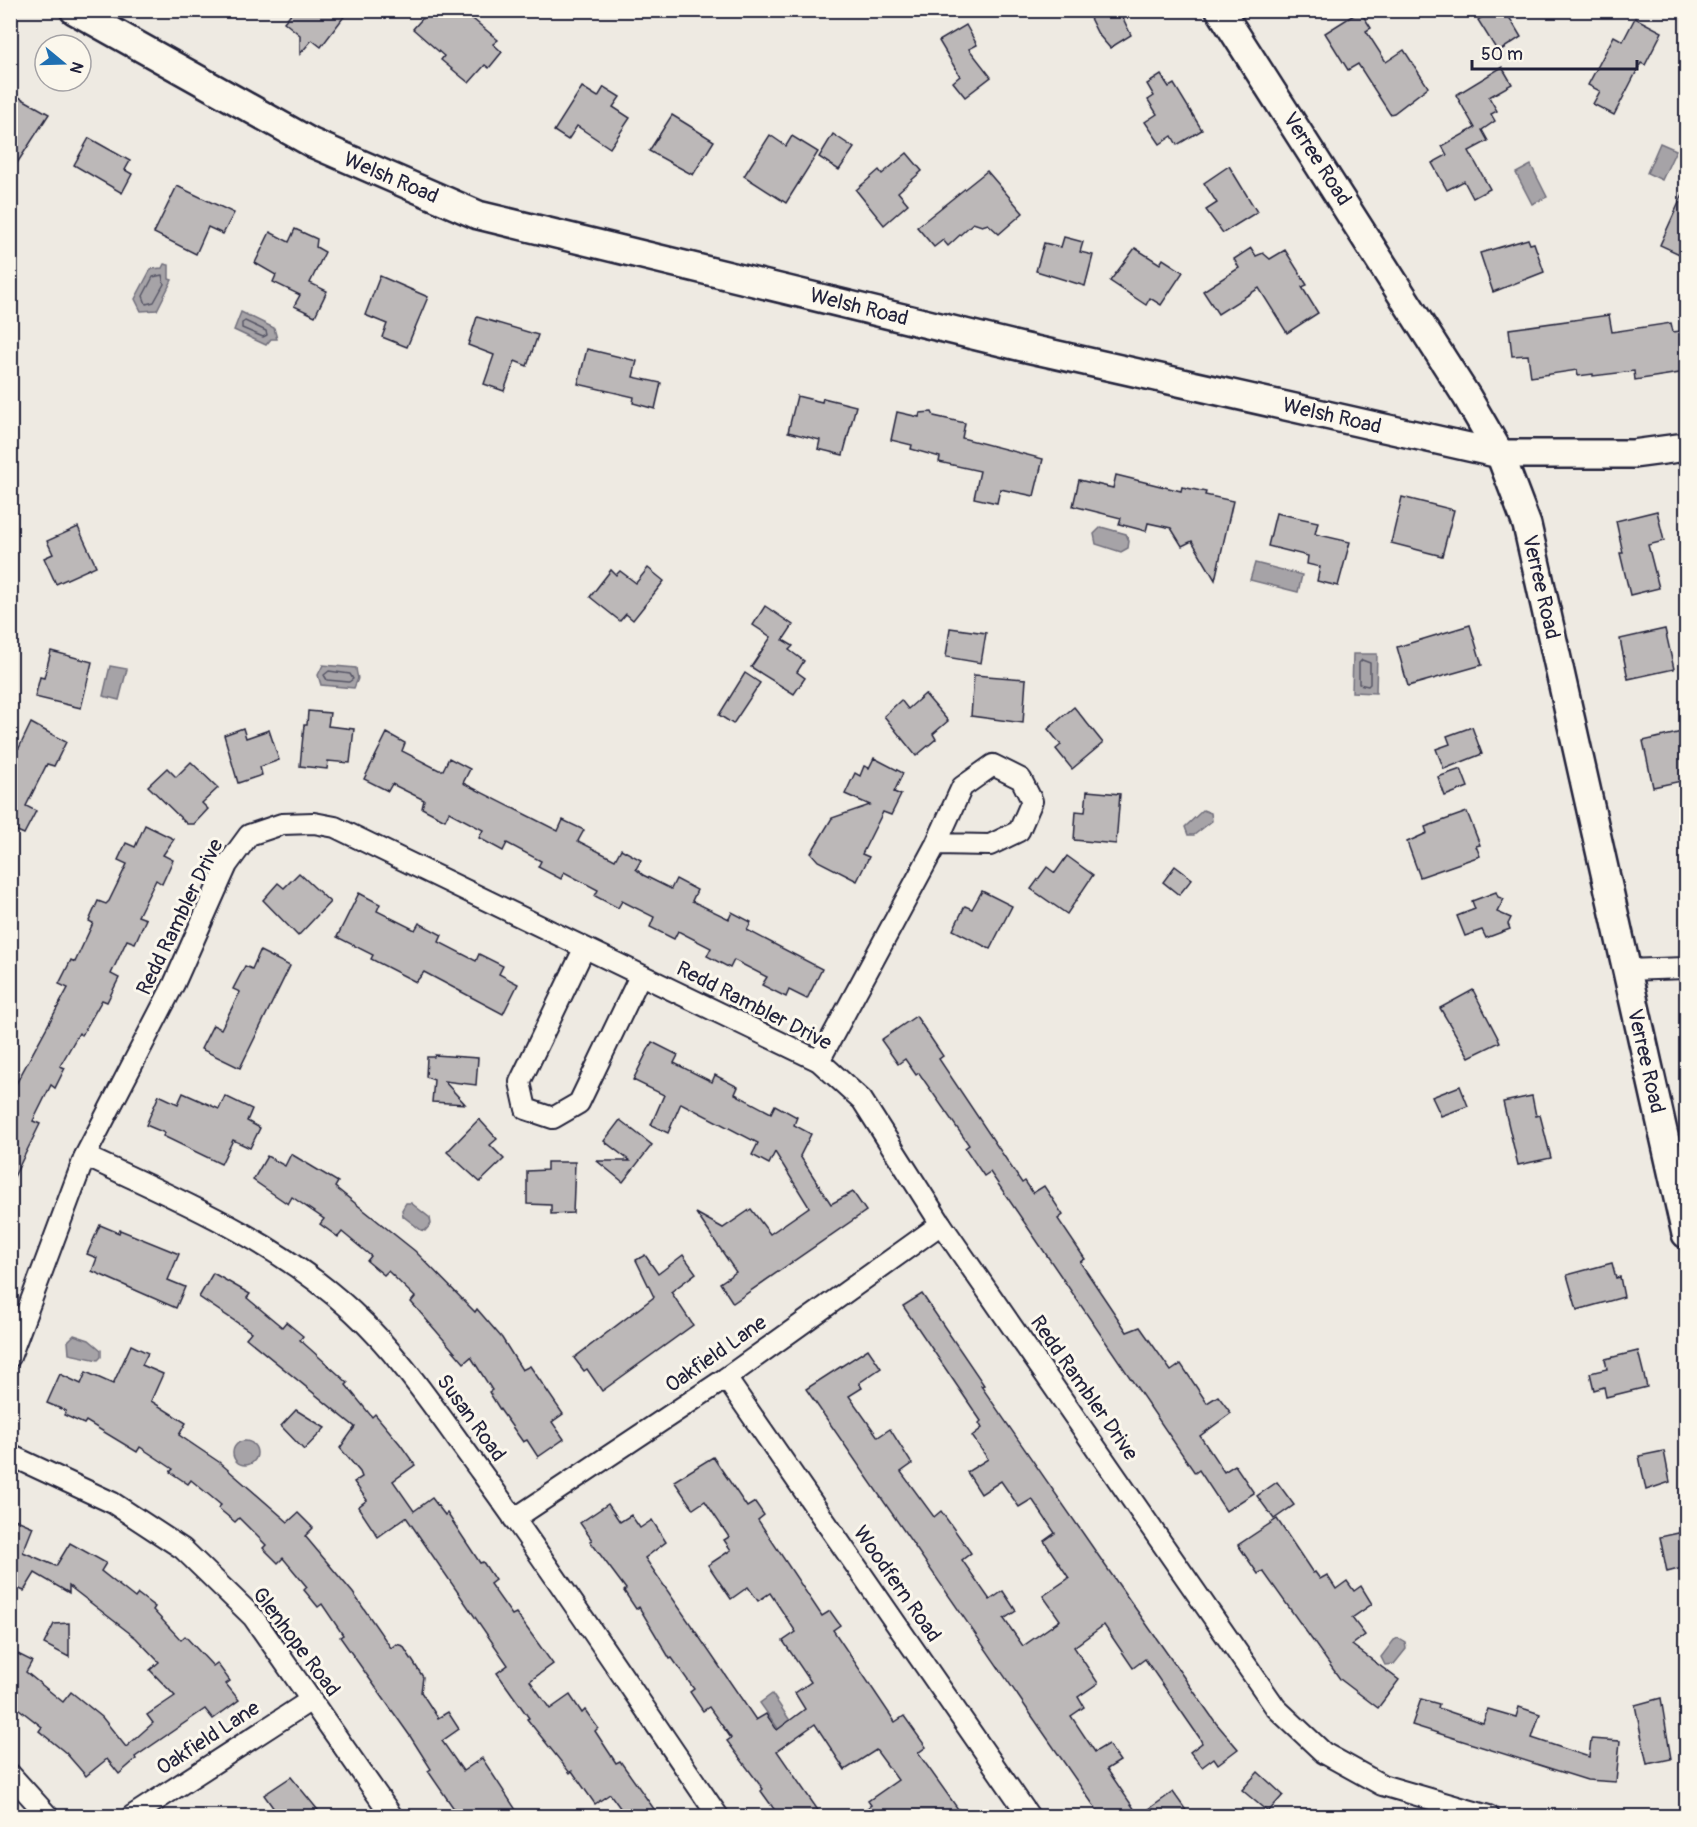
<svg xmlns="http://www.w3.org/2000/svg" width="1697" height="1827" viewBox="0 0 1697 1827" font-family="Pangolin,sans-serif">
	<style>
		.water { fill: #a6a3a7; stroke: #716f7c; stroke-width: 1.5 }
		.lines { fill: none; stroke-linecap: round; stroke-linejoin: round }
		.shore { stroke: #575666; stroke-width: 1.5 }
		.building { fill: #bcb8b8; stroke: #22223b; stroke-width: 1.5 }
		.street-casing { stroke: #22223b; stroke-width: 24 }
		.secondary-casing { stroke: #22223b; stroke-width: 32 }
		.street { stroke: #fbf7ec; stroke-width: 20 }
		.secondary { stroke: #fbf7ec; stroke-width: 27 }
		.labels { text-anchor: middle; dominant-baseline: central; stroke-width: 6; stroke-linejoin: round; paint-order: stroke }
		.street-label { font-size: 21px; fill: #22223b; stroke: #fbf7ec }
	</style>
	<rect width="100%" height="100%" fill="#eeeae2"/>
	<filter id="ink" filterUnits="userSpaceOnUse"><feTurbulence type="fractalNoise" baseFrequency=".0167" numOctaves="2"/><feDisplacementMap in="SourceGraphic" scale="12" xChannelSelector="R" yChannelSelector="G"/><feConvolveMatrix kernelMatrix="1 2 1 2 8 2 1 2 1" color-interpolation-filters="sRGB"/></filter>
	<g filter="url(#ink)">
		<g class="water">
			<polygon points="1660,143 1676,150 1662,180 1647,173"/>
			<polygon points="1531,165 1547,197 1532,204 1516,173"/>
			<polygon points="164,264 169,265 169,279 172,280 157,310 141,311 135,299 151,269 162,268"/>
			<polygon points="241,312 274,328 277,339 271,339 266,345 234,330"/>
			<polygon points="1101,527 1126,534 1129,541 1128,548 1121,552 1096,544 1094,534"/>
			<polygon points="1255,563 1302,575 1298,592 1250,580"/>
			<polygon points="1353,654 1377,654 1376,693 1352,692"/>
			<path d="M323 665 356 668C358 684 360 673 354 688L321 685 318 675Z"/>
			<polygon points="110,666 127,669 119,700 103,696"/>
			<polygon points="1203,810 1211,813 1212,821 1194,835 1188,835 1185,827"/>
			<polygon points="406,1203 411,1203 430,1218 431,1224 425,1231 421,1230 403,1216 402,1210"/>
			<polygon points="74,1335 89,1340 101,1350 101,1357 98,1360 69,1354 68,1341"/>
			<circle cx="245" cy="1453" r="12"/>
			<polygon points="1398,1638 1405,1642 1406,1649 1394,1664 1385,1665 1381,1657 1394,1640"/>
			<polygon points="772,1694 791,1722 779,1730 760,1703"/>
		</g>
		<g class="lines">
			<g class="shore">
				<polygon points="162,275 164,284 154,302 146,304 143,296 153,277"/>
				<polygon points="245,321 266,331 267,335 263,337 242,328 242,323"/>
				<polygon points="1362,660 1370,663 1370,684 1368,686 1359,684 1359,663"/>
				<polygon points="329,671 350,674 353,679 349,682 327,680 324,675"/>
			</g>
		</g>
		<g class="building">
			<polygon points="294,10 349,10 321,47 312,40 300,54 300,35 284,22"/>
			<polygon points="430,10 462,10 498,40 493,44 502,52 489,68 485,65 469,83 441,60 444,56 413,29"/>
			<polygon points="1086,10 1119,10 1131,35 1110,48 1098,34"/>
			<polygon points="1493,10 1505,10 1521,37 1498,52 1478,20"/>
			<polygon points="1360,11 1371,28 1366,31 1386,62 1404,50 1428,87 1394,113 1390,114 1358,64 1348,70 1325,33"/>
			<polygon points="1635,18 1662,32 1645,65 1641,63 1614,115 1593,104 1600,91 1588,85 1614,36 1623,41"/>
			<polygon points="966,25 977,45 969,49 991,77 965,97 953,82 960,76 939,41"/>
			<polygon points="1502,67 1512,84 1489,97 1497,111 1491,114 1495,121 1482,130 1488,141 1469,151 1490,189 1473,198 1464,181 1447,190 1432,163 1447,155 1442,146 1475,128 1456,95"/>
			<polygon points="1161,75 1169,87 1174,84 1202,130 1177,145 1172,136 1160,144 1145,122 1157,114 1148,100 1154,96 1147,84"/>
			<polygon points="582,87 598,97 604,87 620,97 613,107 630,118 610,148 577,126 568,140 554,131"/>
			<polygon points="10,92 49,114 10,174"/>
			<polygon points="672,115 714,141 693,175 649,151"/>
			<polygon points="833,134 854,148 839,170 819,157"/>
			<polygon points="770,135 786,146 792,136 818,152 786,203 744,176"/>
			<polygon points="89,138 130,161 125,170 132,174 122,193 74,165"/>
			<polygon points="907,153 922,171 898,192 908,204 884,225 856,190 879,170 882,174"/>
			<polygon points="1229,166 1257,212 1223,233 1206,210 1217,203 1204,183"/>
			<polygon points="987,171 1023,213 999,234 988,224 982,226 973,223 948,246 943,240 934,247 917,227"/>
			<polygon points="177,186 234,213 223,234 208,227 196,254 154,233"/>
			<polygon points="1686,187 1686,257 1660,245"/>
			<polygon points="295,229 317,239 316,247 325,252 310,283 327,291 315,316 294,306 300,295 273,282 276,275 255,263 270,232 289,242"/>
			<polygon points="1064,237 1083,242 1080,252 1093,255 1085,286 1036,271 1044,243 1061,247"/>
			<polygon points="1528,239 1530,244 1534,243 1544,272 1493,292 1480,253"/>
			<polygon points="1135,248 1160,264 1163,259 1183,272 1161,305 1150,298 1146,305 1110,281"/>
			<polygon points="1251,248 1256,256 1263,253 1270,259 1285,250 1307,285 1302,287 1318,313 1287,333 1259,288 1218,314 1203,291 1239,268 1234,259"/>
			<polygon points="380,276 428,297 407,347 382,337 387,324 365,315"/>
			<polygon points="1609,315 1612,332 1671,323 1673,332 1686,330 1686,372 1635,380 1634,371 1593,376 1593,374 1578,376 1577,370 1531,377 1528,355 1512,356 1509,329"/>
			<polygon points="477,317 538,335 527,366 515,361 504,391 484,384 494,355 468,345"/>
			<polygon points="587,349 637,361 633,377 661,383 655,409 633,403 634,397 578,384"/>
			<polygon points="797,396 822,402 823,398 856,406 843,455 818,449 820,440 788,432"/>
			<polygon points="897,412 919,417 920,413 932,412 934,416 965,423 962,438 1043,459 1034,496 1000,489 997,503 974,498 980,471 939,462 940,457 911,449 912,445 891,440"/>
			<polygon points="1116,475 1181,491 1182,487 1206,492 1205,495 1233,501 1215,580 1192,541 1182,546 1171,528 1148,523 1146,531 1119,524 1121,518 1073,506 1079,480 1113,488"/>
			<polygon points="1402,497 1454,510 1442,556 1391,543"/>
			<polygon points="1657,511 1664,541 1648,545 1659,588 1630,595 1620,553 1623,553 1616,521"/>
			<polygon points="1276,513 1318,522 1315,534 1350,542 1338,586 1317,581 1320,567 1307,564 1308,556 1268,546"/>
			<polygon points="78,527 96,566 56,584 44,558 53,554 47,541"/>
			<polygon points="648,568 664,581 633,620 626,614 620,621 590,597 611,570 616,575 620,571 636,583"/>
			<polygon points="765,606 793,625 783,640 793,646 789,650 804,661 797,672 805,678 794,694 751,667 771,637 753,625"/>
			<polygon points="1470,625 1482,665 1408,686 1397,647"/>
			<polygon points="950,628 986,633 981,663 946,657"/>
			<polygon points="1665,629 1674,669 1628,679 1620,639"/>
			<polygon points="51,651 92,662 81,708 35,697 40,677 44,678"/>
			<polygon points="745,673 760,683 733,724 719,715"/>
			<polygon points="974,675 1026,679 1023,723 971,716"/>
			<polygon points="925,694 948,721 933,734 936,739 916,756 884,716 901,700 908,709"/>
			<polygon points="1074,707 1103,743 1072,769 1056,749 1061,745 1048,729"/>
			<polygon points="308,711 330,713 328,726 354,729 350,763 328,761 327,769 300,766 304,725 307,725"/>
			<polygon points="31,723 66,742 54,766 47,764 26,806 36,811 24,834 15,830 10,839 10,744 19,748"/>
			<polygon points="1472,727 1482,754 1444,769 1436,749 1450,744 1447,736"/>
			<polygon points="243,728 246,738 269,730 279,760 260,767 262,775 238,783 224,735"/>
			<polygon points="1686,731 1686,780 1653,787 1643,741"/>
			<polygon points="387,733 405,743 402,751 439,770 443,770 449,758 470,769 463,783 558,831 563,820 584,830 578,841 615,860 621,849 641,860 636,869 643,875 671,889 676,879 697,890 692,901 729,919 732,912 751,922 747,930 822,969 807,999 789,990 786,997 762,985 767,977 734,960 730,968 707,956 711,948 678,931 674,939 650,927 654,917 622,901 618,908 595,896 598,890 564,872 561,879 538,867 541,861 507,843 503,851 479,838 483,830 449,812 445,820 422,808 424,800 392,784 388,791 364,779"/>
			<polygon points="874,758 903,773 894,792 901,795 891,815 883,812 862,854 869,857 857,881 818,861 811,853 832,818 870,805 845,794 855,773 860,776 864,766 869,768"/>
			<polygon points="191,762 218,788 202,803 208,809 194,824 187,824 148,786 167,768 176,777"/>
			<polygon points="1461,769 1468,787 1445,796 1438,777"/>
			<polygon points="1087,791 1120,794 1116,844 1074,840 1076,811 1085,812"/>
			<polygon points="1467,812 1480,845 1476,846 1480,856 1420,877 1407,842 1427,833 1425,827"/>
			<polygon points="145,825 174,839 163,855 173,860 162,884 156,880 138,916 146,919 135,943 127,940 111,974 119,978 107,1002 102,1000 82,1035 79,1033 60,1066 65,1068 55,1088 51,1085 33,1121 40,1124 10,1185 10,1095 68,988 59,984 71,960 75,962 93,923 89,921 98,901 106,904 109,901 127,864 118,860 126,843 135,847"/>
			<polygon points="1067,856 1093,875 1067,914 1031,889 1047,867 1055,873"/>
			<polygon points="1175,866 1192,879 1179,895 1163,882"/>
			<polygon points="299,873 330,902 298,936 263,900 278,883 284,888"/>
			<polygon points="982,891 1012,906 990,949 953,930 965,906 972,909"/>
			<polygon points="1496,892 1498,897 1504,899 1497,912 1511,918 1508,924 1510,929 1486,938 1482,930 1465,936 1457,916 1475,909 1472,901"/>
			<polygon points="359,893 380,904 377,911 415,930 419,923 442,935 439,942 476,961 479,954 503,966 499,974 518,984 503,1014 424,972 416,982 371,959 373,955 337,937"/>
			<polygon points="260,951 290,966 240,1068 201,1049 213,1025 221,1029 240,992 233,989 245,966 252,969"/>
			<polygon points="1473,990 1500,1042 1469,1057 1440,1008"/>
			<polygon points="916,1016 943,1056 939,1059 1022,1183 1025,1181 1033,1193 1044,1186 1063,1215 1058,1219 1085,1259 1080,1262 1127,1332 1140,1327 1171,1371 1181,1364 1207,1403 1218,1396 1231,1413 1200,1436 1224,1472 1235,1465 1254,1493 1226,1511 1199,1470 1195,1473 990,1172 984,1176 965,1148 969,1145 919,1073 916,1075 905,1059 898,1064 881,1040"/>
			<polygon points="652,1042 678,1055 674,1063 712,1082 715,1075 738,1087 735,1094 771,1113 775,1105 797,1117 794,1125 811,1134 800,1156 831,1204 853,1192 866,1211 733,1303 720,1283 736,1272 696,1213 723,1228 751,1209 770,1234 809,1207 775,1152 769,1164 752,1155 758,1143 681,1103 668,1133 651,1125 664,1095 633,1080"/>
			<polygon points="435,1055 478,1058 476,1085 444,1081 465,1104 432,1102 434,1080 426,1077 427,1057 434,1057"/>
			<polygon points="1460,1086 1468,1106 1441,1116 1432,1097"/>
			<polygon points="183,1093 219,1109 225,1096 252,1109 247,1121 260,1128 250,1148 233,1140 221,1164 163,1136 165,1133 146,1125 159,1095 178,1104"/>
			<polygon points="1532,1096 1536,1116 1540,1115 1551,1158 1518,1165 1503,1102"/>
			<polygon points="479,1119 497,1139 490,1145 504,1159 480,1182 447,1152"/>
			<polygon points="620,1120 652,1145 623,1182 597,1161 630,1161 604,1141"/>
			<polygon points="291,1154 338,1182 335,1187 415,1251 475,1312 477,1309 502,1338 522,1370 530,1366 563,1414 552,1422 564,1439 538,1457 527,1440 523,1442 499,1408 489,1392 492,1390 471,1357 464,1363 411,1302 415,1297 388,1271 384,1275 367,1261 371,1256 342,1232 338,1237 320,1224 324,1219 292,1197 288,1204 253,1180 267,1156 285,1166"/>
			<polygon points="547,1162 575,1162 573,1213 551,1214 551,1205 527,1204 527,1171 547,1170"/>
			<polygon points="100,1225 119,1233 120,1230 179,1254 168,1280 185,1287 176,1308 92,1271 97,1258 87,1254"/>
			<polygon points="645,1255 658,1274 683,1255 696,1273 671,1292 693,1325 602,1391 587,1369 584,1371 574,1358 654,1297 636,1260"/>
			<polygon points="1612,1263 1616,1278 1620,1277 1624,1297 1577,1310 1567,1275"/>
			<polygon points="213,1273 250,1294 247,1298 282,1327 286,1322 303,1336 300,1340 348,1383 346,1385 372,1417 375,1414 400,1444 415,1465 393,1481 414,1511 432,1498 445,1515 447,1513 480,1563 483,1562 495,1580 490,1584 512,1615 516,1613 553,1664 530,1681 550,1709 570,1695 582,1713 585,1710 598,1728 595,1731 616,1763 620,1761 659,1816 626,1816 610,1794 595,1804 572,1771 570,1773 527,1719 529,1718 497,1673 508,1665 406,1517 378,1537 358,1507 367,1500 354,1482 362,1477 360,1472 340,1448 355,1427 246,1338 251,1332 199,1297"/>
			<polygon points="922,1294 984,1385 981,1386 1107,1568 1216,1723 1238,1749 1218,1764 1214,1758 1202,1767 1190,1752 1202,1743 1199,1737 1145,1659 1133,1668 1104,1625 1074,1647 1098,1683 1078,1697 1084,1707 1071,1716 1095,1752 1108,1744 1120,1761 1107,1769 1139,1816 1173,1792 1190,1816 1101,1816 806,1389 868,1349 881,1368 859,1383 862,1388 849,1396 878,1437 890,1429 912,1464 901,1472 934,1517 941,1511 971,1553 962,1560 990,1600 1003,1591 1016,1611 1004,1619 1023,1646 1060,1620 1043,1596 1069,1578 1044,1541 1055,1533 1032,1499 1019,1507 1001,1481 981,1494 967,1472 988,1459 972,1436 982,1428 979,1423 981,1421 903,1306"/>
			<polygon points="131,1345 148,1353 142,1365 163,1374 151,1401 186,1423 179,1435 219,1462 288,1522 298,1513 313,1528 305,1536 353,1593 391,1648 396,1644 403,1646 423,1677 421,1692 438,1718 448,1712 459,1729 442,1741 463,1771 482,1758 520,1816 459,1816 428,1771 431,1769 410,1736 340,1637 343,1635 322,1604 318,1607 304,1590 307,1587 283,1558 278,1563 263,1548 266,1545 239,1518 235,1522 218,1508 221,1505 191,1480 188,1484 170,1472 173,1469 140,1447 137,1452 86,1421 84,1424 64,1415 66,1411 47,1403 60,1374 81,1384 86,1372 113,1384"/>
			<polygon points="1638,1351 1647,1387 1606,1397 1604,1387 1594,1390 1590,1373 1607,1369 1605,1359"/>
			<polygon points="296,1410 325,1428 304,1450 281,1426"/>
			<polygon points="1664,1451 1670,1482 1646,1490 1639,1456"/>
			<polygon points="713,1457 747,1507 755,1502 764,1515 758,1520 822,1616 830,1611 840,1625 833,1630 895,1722 904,1716 926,1747 918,1753 958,1809 948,1816 857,1816 871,1805 868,1801 898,1780 876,1750 845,1770 815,1724 777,1751 822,1816 779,1816 761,1791 763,1789 727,1741 731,1738 709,1707 703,1711 690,1692 694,1689 672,1658 670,1659 639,1607 636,1609 624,1591 626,1589 590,1541 592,1540 580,1523 608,1504 620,1522 631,1515 640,1528 652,1520 666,1542 645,1558 756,1720 766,1714 777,1730 805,1709 795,1693 811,1682 783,1641 796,1632 770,1593 758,1601 748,1587 731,1599 708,1565 731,1550 724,1540 729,1537 705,1501 693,1509 674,1481"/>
			<polygon points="1277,1482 1294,1505 1274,1519 1257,1496"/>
			<polygon points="10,1517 33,1527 23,1552 56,1566 70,1543 106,1563 101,1571 135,1598 138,1594 155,1607 153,1610 181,1640 185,1636 213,1666 217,1663 230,1681 226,1684 239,1700 213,1719 205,1709 135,1757 136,1759 119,1774 107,1759 86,1776 66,1753 39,1731 42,1727 10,1702 10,1650 32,1661 26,1672 63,1702 71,1692 102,1717 126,1747 153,1723 147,1715 175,1696 150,1670 159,1662 136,1638 69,1586 69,1593 35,1573 24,1591 10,1585"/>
			<polygon points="1277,1519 1313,1573 1315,1572 1320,1579 1327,1575 1336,1589 1347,1581 1354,1591 1361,1586 1372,1604 1352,1618 1365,1635 1352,1645 1399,1680 1378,1708 1340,1679 1263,1571 1258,1574 1238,1545"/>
			<polygon points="1683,1532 1686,1567 1667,1572 1660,1537"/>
			<polygon points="69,1623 69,1657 44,1644 54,1624"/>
			<polygon points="1661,1698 1671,1759 1647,1764 1635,1705"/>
			<polygon points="1421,1699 1439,1704 1438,1708 1483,1723 1488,1709 1516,1717 1519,1707 1540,1714 1532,1738 1589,1757 1591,1739 1620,1741 1616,1782 1587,1780 1412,1725"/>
			<polygon points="1258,1772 1283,1795 1268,1812 1242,1790"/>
			<polygon points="291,1777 318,1810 309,1816 279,1816 264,1795"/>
		</g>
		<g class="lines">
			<defs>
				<g id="street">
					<polyline points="584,949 520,1082 526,1109 553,1118 579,1103 640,976"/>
					<polyline points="1625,970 1686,968"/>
					<polyline points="819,1061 936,844 962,787 993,765 1021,779 1032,801 1019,831 990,845 936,844"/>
					<path d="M85 1156C179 1200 275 1240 352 1311 403 1358 440 1417 481 1472 563 1585 639 1701 718 1816"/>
					<polyline points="10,1357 85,1156 174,984 227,865 249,835 282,824 314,823 335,827 819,1061 862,1100 941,1224 1276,1708 1324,1753 1382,1785 1489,1816"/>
					<polyline points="726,1378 1029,1816"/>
					<polyline points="10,1455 113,1503 183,1549 253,1617 392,1816"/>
					<polyline points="514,1519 726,1378 941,1224"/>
					<polyline points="10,1774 48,1816"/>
					<polyline points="132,1816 311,1700"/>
				</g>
				<g id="secondary">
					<polyline points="74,10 312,143 478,215 1022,347 1500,454 1633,454 1686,447"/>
					<polyline points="1220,10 1467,397 1500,454 1527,525 1686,1234"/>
				</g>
			</defs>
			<use href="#street" class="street-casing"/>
			<use href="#secondary" class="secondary-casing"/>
			<use href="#street" class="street"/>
			<use href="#secondary" class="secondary"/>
		</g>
	</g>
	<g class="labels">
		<g class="street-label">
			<text transform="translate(1317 159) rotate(57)">Verree Road</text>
			<text transform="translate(391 178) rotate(23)">Welsh Road</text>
			<text transform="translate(859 307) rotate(14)">Welsh Road</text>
			<text transform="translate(1332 416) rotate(13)">Welsh Road</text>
			<text transform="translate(1541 587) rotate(77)">Verree Road</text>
			<text transform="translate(180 917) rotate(-64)">Redd Rambler Drive</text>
			<text transform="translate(754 1006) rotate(27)">Redd Rambler Drive</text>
			<text transform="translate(1646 1061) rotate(77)">Verree Road</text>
			<text transform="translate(716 1354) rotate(-35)">Oakfield Lane</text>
			<text transform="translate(1084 1388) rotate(55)">Redd Rambler Drive</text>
			<text transform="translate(471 1418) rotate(54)">Susan Road</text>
			<text transform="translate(897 1584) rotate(55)">Woodfern Road</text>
			<text transform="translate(296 1642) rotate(53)">Glenhope Road</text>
			<text transform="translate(208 1738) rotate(-33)">Oakfield Lane</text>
		</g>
	</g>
	<rect width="1697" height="1827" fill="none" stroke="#fbf7ec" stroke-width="36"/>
	<rect x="18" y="18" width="1661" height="1791" fill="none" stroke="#22223b" stroke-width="2" filter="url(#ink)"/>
	<g transform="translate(63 63) rotate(109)"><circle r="28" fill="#fbf7ec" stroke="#a4a2a5" stroke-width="1.5"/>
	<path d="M0-4.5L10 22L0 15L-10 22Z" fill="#1f6fb2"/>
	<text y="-9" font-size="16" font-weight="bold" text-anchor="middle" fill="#22223b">N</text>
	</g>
	<path d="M1472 60v9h165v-9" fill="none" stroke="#22223b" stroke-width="3"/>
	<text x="1481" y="60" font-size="18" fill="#22223b" stroke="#fbf7ec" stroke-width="4.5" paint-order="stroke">50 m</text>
</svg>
